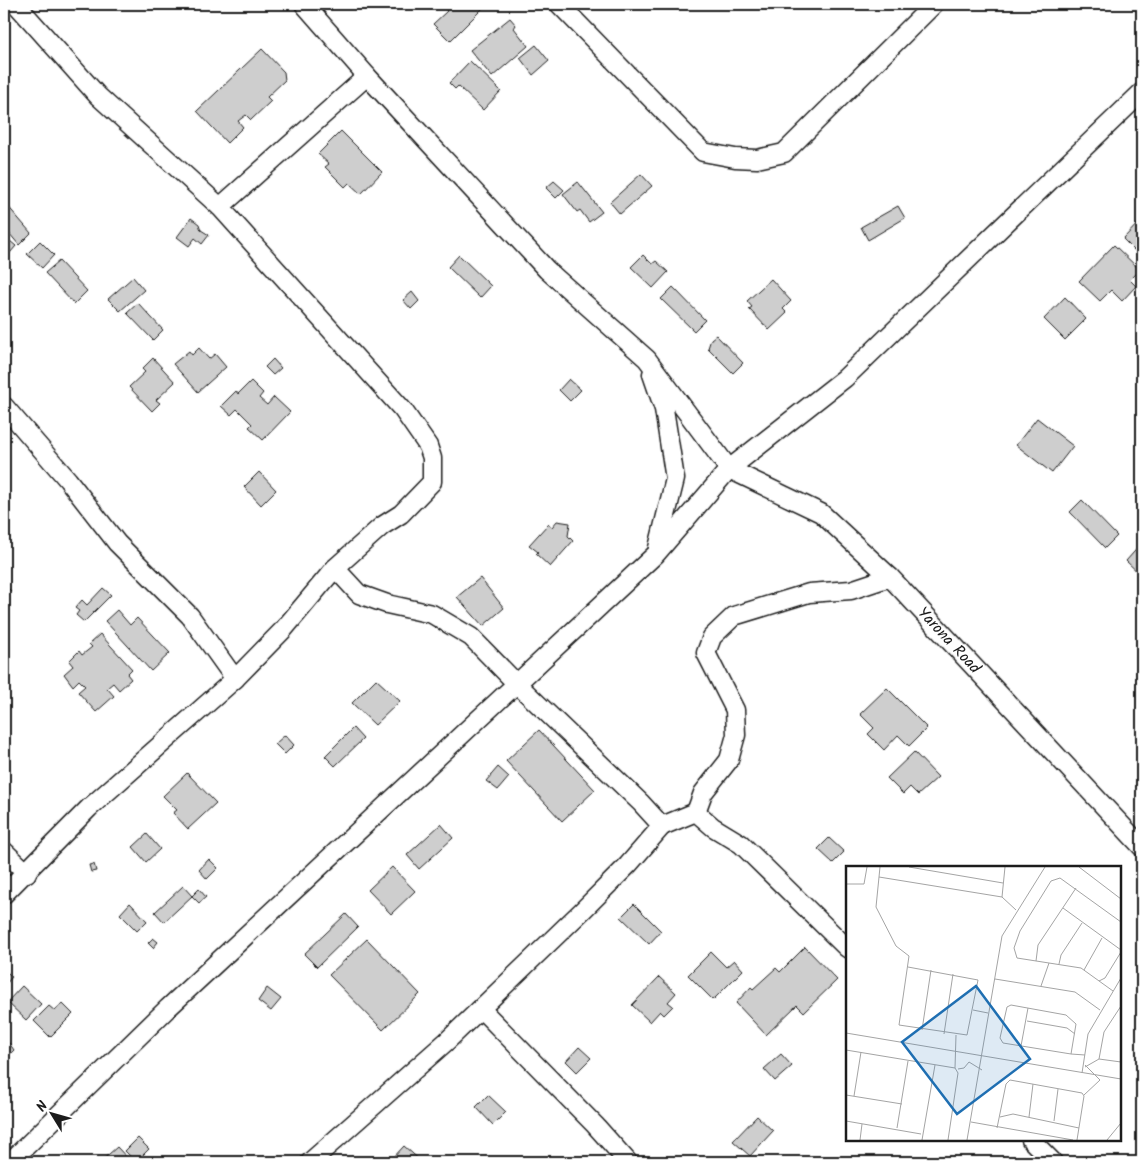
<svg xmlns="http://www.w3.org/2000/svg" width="1146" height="1166" viewBox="0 0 1146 1166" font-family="Kalam,sans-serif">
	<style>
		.building { fill: #cecece; stroke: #1c1c1c }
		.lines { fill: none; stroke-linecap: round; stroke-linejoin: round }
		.minor-casing { stroke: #1c1c1c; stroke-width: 21 }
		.minor { stroke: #fff; stroke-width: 18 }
		.labels { text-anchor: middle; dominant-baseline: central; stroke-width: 4.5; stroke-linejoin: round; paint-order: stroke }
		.street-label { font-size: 16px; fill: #1c1c1c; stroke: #fff }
		.inset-road { fill: none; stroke: #a4a4a4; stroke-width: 1 }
		.view { fill: #1f6fb2; fill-opacity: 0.15; stroke: #1f6fb2; stroke-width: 2.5 }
		.inset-edge { fill: none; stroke: #1c1c1c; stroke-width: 2.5 }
	</style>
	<rect width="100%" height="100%" fill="#fff"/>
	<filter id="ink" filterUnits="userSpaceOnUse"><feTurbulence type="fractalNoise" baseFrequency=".02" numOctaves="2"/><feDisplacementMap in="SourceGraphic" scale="10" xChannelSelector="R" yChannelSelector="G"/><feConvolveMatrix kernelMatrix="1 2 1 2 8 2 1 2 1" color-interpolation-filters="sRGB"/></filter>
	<g filter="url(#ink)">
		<g class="building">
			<polygon points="441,4 479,4 483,8 450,41 433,24 447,11"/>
			<polygon points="510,18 516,25 514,28 528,46 492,77 470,50"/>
			<polygon points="536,45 549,61 533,75 520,58"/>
			<polygon points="262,49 284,72 285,80 267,97 271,101 251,120 246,115 238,121 243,127 227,143 197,111"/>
			<polygon points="470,61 501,91 483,110 458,86 455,89 449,83"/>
			<polygon points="341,131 382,172 361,194 349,183 345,187 325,167 329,164 318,154"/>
			<polygon points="641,174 652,186 620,214 610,202"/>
			<polygon points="554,181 564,190 556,198 546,188"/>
			<polygon points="578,182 602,212 589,222 580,210 577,212 563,194"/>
			<polygon points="6,204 31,233 19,245 4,227 4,206"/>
			<polygon points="898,206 905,218 868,240 861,227"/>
			<polygon points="191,218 199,224 201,230 209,235 202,244 195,238 189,246 177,237"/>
			<polygon points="1142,219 1142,258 1123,239"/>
			<polygon points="4,236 16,246 4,260"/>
			<polygon points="40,241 54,255 42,268 27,254"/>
			<polygon points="1114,245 1140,270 1130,280 1136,286 1122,301 1111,290 1100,301 1079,281"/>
			<polygon points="459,255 491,286 480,298 448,267"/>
			<polygon points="643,255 652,264 656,261 668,272 653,288 631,267"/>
			<polygon points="59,261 87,291 74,304 45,273"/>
			<polygon points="133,277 144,290 120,311 108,299"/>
			<polygon points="771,279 791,301 783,309 787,313 769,330 749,309 752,307 747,301"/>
			<polygon points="673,287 705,320 694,331 661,299"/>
			<polygon points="412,292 419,301 411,309 403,300"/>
			<polygon points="1065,297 1086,319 1065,340 1044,319"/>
			<polygon points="138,303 163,330 153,340 127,313"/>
			<polygon points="716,335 743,363 733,373 708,348 711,339"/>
			<polygon points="199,348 209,359 215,354 226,367 198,392 173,364 189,351 192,355"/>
			<polygon points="153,358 175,382 156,400 160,403 152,411 129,387 145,372 142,369"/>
			<polygon points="273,359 281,368 273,375 265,367"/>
			<polygon points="569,379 581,390 570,401 559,390"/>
			<polygon points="251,381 263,393 259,398 267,405 274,397 290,412 263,440 249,427 252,424 237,409 231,415 221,406 236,391 238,394"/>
			<polygon points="1037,418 1073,446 1052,473 1016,445"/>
			<polygon points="259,472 276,490 261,505 244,487"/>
			<polygon points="1082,500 1117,536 1105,548 1070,512"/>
			<polygon points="557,521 570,523 568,536 573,541 550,567 536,554 538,552 529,545 548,524 552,527"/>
			<polygon points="1142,543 1142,576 1126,561"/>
			<polygon points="480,578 504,608 483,626 457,597"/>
			<polygon points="4,584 11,591 4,598"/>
			<polygon points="103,588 111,595 84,622 76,615 79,611 75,608 82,600 87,605"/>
			<polygon points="117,610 130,625 137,618 170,653 151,671 105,621"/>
			<polygon points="100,634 132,669 127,674 131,679 119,690 113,683 107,688 114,696 96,712 78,692 85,686 79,680 73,686 64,674 73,666 69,661 79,651 82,655 92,647 89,644"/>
			<polygon points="376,679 400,701 375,725 352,703"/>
			<polygon points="887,688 927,728 909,746 898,735 884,750 868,734 874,728 860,714"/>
			<polygon points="353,728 363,739 335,766 325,756"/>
			<polygon points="539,730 595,790 562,821 506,761"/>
			<polygon points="285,735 294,745 285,754 275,744"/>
			<polygon points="914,752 938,777 918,795 910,787 903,794 887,778"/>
			<polygon points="498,767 509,777 498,790 486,781"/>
			<polygon points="187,773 216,803 188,829 173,813 177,810 163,796"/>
			<polygon points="441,824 453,838 419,869 407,855"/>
			<polygon points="147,834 160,849 146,862 133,847"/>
			<polygon points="829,838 844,852 833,863 818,849"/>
			<polygon points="209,859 218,868 207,879 199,870"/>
			<polygon points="94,864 96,871 91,872 89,865"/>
			<polygon points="392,867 415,891 391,914 368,890"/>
			<polygon points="183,886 192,896 164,922 155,912"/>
			<polygon points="199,889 206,897 199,903 192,896"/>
			<polygon points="130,903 147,921 137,931 120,914"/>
			<polygon points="634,904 661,931 649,944 621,917"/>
			<polygon points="346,914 358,927 317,967 304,954"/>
			<polygon points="153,938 158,942 153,948 148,943"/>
			<polygon points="367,939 420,994 383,1030 329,975"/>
			<polygon points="805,947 837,980 804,1012 797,1005 766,1035 736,1003 751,987 753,989 776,968 780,972"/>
			<polygon points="711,952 726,967 734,960 743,970 713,1000 688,975"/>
			<polygon points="4,969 12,977 4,986"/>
			<polygon points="659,977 676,993 668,1002 673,1006 664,1015 660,1011 650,1022 632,1005"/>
			<polygon points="22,986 41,1004 26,1020 7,1002"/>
			<polygon points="267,988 281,999 271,1011 258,1001"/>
			<polygon points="62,1003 73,1014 50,1037 34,1021 49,1006 55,1011"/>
			<polygon points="4,1036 14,1050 4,1060"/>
			<polygon points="579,1047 591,1058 577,1072 566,1061"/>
			<polygon points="781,1054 792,1066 775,1081 764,1069"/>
			<polygon points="4,1065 10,1071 4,1078"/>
			<polygon points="488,1095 506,1112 493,1125 476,1107"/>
			<polygon points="757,1116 773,1131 750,1156 733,1141"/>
			<polygon points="138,1138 149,1149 136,1162 125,1151"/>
			<polygon points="404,1146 422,1162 393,1162 391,1160"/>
			<polygon points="117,1147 131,1162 100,1162"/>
		</g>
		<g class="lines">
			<defs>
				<g id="minor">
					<path id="s1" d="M304 4 367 76 547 270 647 359 729 469 821 513 890 577 1142 847"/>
					<polyline points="559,4 703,152 735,158 757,159 784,153 934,4"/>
					<polyline points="220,207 367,76"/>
					<polyline points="652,374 664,409 675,479 658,548"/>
					<polyline points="4,406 68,480 117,543 190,616 235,679"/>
					<polyline points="696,812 703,793 729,760 736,735 735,710 706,653 712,637 734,616 809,593 851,590 890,577"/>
					<polyline points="662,826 696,812 713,827 741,844 847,948"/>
					<polyline points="4,851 27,873"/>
					<polyline points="4,894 89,808 235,679 283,630 335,568 382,526 401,514 432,482 432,458 428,446 403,410 220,207 98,96 16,4"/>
					<polyline points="481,1009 595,1125 628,1162"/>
					<polyline points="1031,1140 1053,1162"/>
					<polyline points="10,1162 168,1008 656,554 729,469 845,378 1142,92"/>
					<polyline points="310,1162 447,1041 582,911 628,865 662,826 641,803 516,683 471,637 432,614 387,604 359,594 335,568"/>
				</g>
			</defs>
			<use href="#minor" class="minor-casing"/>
			<use href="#minor" class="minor"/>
		</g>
	</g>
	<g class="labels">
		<g class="street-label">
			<text stroke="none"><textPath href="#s1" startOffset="914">Yarona Road</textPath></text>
		</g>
	</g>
	<g transform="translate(846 866)">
		<rect width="275" height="275" fill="#fff"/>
		<path class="inset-road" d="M34 1 30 41 50 80 63 90 53 159 121 169 132 114 62 101M63 1 157 17M233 1 275 33M33 11 156 31 170 44M0 18H18L21 1M156 31 159 1M217 42 275 84M190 95 192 79 230 22M213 98 215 89 236 57M238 104 256 72M149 113 229 126 254 144M253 115 259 112 275 86M195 120 203 97M267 125 235 102 171 92 168 82 174 65 205 15 214 12 275 56M127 144 142 147M181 155 221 162 229 168M76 164 85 104M0 167 275 213M98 168 107 108M175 180 182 142M0 184 109 202 110 169M225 188 230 158 220 149 165 139 161 141 154 172 157 177 225 188 239 189M253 193 258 166 275 140M239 201 253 193 275 196M112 203 118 202 123 196 136 204M236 207 242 168 275 112M0 229 56 238M238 229 254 214 239 199M8 230 15 186M154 251 167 248 233 262M183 251 187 218M0 255 75 268M208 255 212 223M125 256 227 274M51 262 62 195M151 262 160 218 164 214 236 227 238 230 231 274M14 274 16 258M76 274 89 199M102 274 112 207 109 202M121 274 156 70 199 1M261 274 275 257"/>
		<path class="view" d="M130 120 184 193 111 248 56 176Z"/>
		<rect width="275" height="275" class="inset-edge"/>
	</g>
	<rect width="1146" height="1166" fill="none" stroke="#fff" stroke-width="20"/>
	<rect x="10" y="10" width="1126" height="1146" fill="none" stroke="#1c1c1c" stroke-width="2" filter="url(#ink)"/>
	<g transform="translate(52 1114) rotate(307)" stroke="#ffffff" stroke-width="4" paint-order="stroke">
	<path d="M0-4L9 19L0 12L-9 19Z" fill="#1c1c1c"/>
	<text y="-8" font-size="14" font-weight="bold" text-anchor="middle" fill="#1c1c1c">N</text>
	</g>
</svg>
